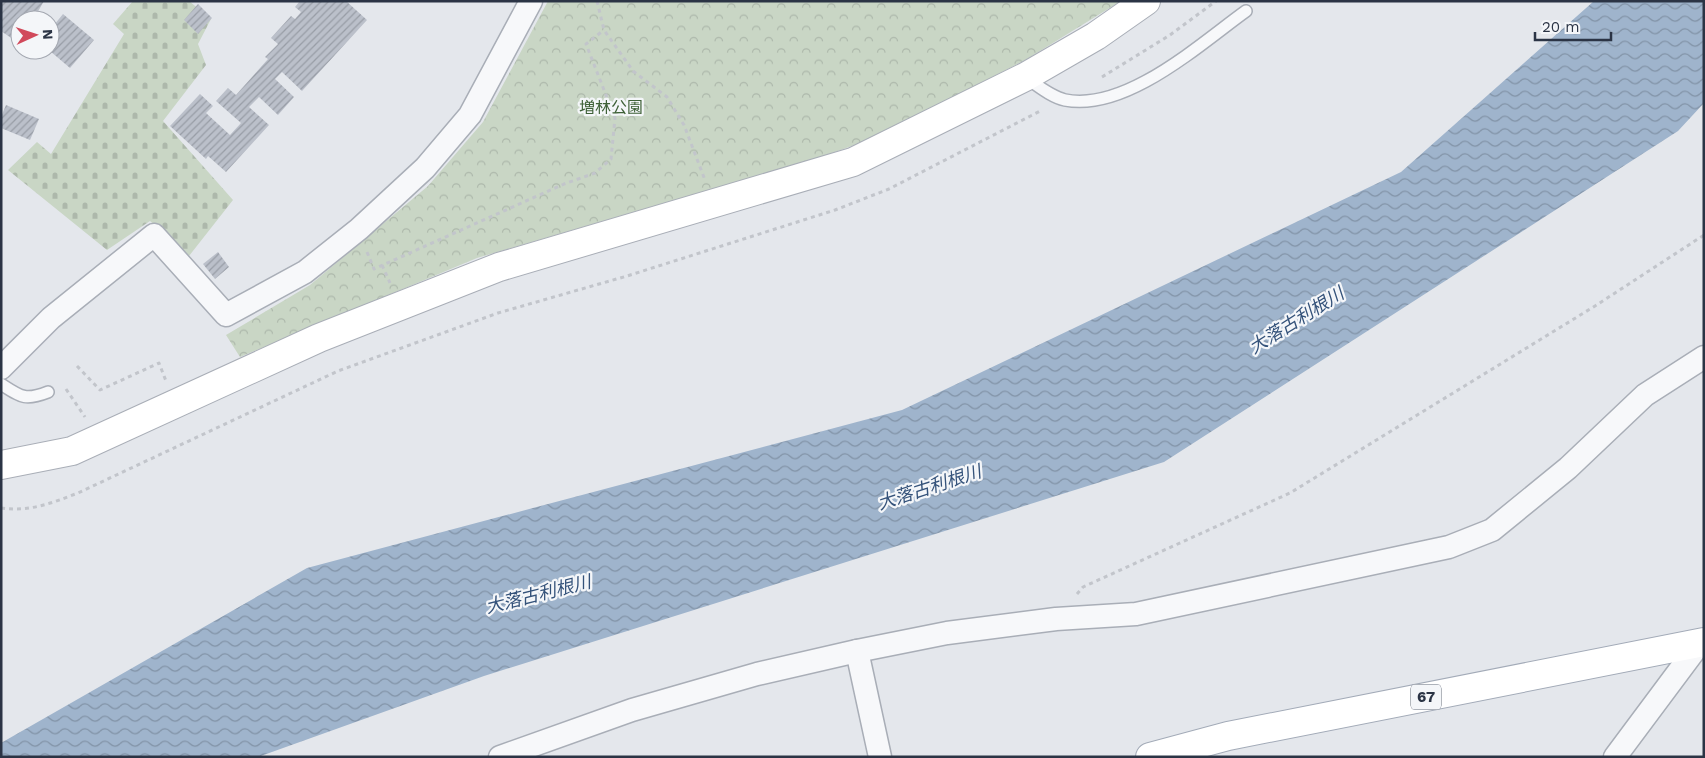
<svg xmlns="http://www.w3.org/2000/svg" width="1705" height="758" viewBox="0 0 1705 758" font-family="'Work Sans','Noto Sans JP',sans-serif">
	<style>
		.forest { fill: url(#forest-crowns) }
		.cemetery { fill: url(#cemetery-stones) }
		.water { fill: url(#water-waves) }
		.building { fill: url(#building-hatch) }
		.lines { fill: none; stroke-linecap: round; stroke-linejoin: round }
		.lane-casing { stroke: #a9aeb7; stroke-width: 14 }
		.street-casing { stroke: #a9aeb7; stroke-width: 25 }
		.secondary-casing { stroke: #a9aeb7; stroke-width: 30 }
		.primary-casing { stroke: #a3abb8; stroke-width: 30 }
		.path { stroke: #c2c5cb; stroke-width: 3; stroke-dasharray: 4 4; stroke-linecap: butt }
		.lane { stroke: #f7f8fa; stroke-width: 11 }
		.street { stroke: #f7f8fa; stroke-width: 22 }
		.secondary { stroke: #fff; stroke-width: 28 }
		.primary { stroke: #fff; stroke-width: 28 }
		.labels { text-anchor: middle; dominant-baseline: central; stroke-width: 4.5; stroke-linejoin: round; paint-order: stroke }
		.shield { fill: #f4f6f9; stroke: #676e7b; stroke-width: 1 }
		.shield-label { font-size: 15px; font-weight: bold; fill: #2b3445 }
		.park-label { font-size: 16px; fill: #3f6138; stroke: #f4f6f9 }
		.water-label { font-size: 18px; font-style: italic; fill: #34527a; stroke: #f4f6f9 }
	</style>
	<defs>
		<pattern id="forest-crowns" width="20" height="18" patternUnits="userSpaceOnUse" patternTransform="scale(1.25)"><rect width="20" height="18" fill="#c9d6c5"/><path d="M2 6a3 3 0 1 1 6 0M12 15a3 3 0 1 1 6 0" fill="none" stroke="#adb8ab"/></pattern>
		<pattern id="cemetery-stones" width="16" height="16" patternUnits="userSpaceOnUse" patternTransform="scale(1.25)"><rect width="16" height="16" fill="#c9d6c5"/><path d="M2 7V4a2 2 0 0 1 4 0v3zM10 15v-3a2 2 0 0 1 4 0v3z" fill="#adb8ab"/></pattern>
		<pattern id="water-waves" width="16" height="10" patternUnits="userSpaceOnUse" patternTransform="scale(1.25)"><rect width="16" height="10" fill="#9fb4cc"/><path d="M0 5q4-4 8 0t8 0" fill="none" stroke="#8293a7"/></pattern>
		<pattern id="building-hatch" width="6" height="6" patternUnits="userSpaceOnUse" patternTransform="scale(1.25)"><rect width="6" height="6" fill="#bbc0ca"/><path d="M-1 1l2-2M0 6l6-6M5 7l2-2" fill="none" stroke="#989da6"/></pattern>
	</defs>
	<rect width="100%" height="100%" fill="#e4e7ec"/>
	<polygon class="forest" points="548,1 1121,1 1027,59 874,138 821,157 477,258 240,357 226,335 310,285 428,186 483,122"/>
	<polygon class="cemetery" points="133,1 189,1 211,19 198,44 206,65 163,121 233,200 189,256 150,221 107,250 8,170 37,142 51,154 124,34 113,24"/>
	<polygon class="water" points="1594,1 1704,1 1704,103 1678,131 1164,462 484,676 258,757 1,757 1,743 307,568 902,410 1401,172"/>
	<g class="building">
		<polygon points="1,1 44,1 36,15 38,16 36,20 20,20 20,44 1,31"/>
		<polygon points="300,1 346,1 367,20 302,91 282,72 275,79 294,97 278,115 259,97 249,107 269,125 226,172 208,156 206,159 170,126 200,94 213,106 206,113 230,135 241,123 216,101 228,88 236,95 268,59 265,57 278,44 271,38 291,16 295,19 301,12 295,7"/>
		<polygon points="198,4 212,18 198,34 184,20"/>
		<polygon points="63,14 94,40 70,68 50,51 50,30"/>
		<polygon points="6,105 39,119 30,140 1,128 1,117"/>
		<polygon points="218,252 229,267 215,279 203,264"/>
	</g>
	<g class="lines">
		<defs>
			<g id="lane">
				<path d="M1025 77C1037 85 1051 97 1065 100 1126 112 1200 44 1246 11"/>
				<path d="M1 384C21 397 25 401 48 392"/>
			</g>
			<g id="street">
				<polyline points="1,368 51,318 154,235 226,315 305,272 359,229 425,168 470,115 531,1"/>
				<polyline points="857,651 880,757"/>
				<polyline points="500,757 632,710 757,674 857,651 947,633 1056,619 1136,614 1449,547 1492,530 1568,468 1645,395 1704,357"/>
				<polyline points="1615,757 1700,643"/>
			</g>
			<polyline id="secondary" points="1,465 72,451 319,338 499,267 853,162 1025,77 1096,36 1146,1"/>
			<polyline id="primary" points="1150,757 1228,736 1704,642"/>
		</defs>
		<use href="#lane" class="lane-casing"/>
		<use href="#street" class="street-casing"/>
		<use href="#secondary" class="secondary-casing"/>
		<use href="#primary" class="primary-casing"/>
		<g class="path">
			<polyline points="597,1 604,30 633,71 667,97 684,125 705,180"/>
			<polyline points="1102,77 1170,35 1216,1"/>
			<polyline points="367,252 374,269 564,184 595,173 611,159 615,118 586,44 604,30"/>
			<polyline points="382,265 390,283"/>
			<polyline points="77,366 100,390 159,363 166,381"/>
			<polyline points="66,389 85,417"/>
			<path d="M1 508C30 512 52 503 78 493L338 371 498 313 627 276 835 210 889 189 1042 110"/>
			<polyline points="1077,594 1083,587 1290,493 1595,306 1704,235"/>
		</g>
		<use href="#lane" class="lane"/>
		<use href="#street" class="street"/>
		<use href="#secondary" class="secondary"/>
		<use href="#primary" class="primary"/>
	</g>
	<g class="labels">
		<rect class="shield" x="1411" y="684.5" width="30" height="25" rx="4"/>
		<g class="shield-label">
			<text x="1426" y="697">67</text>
		</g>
		<g class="park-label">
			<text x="611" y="107">増林公園</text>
		</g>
		<g class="water-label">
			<text transform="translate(1296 320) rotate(-32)">大落古利根川</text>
			<text transform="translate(929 487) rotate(-18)">大落古利根川</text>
			<text transform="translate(538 594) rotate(-14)">大落古利根川</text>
		</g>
	</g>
	<rect width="1705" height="758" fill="none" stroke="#2b3445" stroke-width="5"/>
	<g transform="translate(35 35) rotate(87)"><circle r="24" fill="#f4f6f9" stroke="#a4a8b1"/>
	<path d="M0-4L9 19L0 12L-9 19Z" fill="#d1495b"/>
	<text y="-8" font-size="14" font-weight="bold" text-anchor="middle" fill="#2b3445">N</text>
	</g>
	<path d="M1535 32v8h76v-8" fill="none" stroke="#2b3445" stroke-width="2.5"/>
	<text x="1542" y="32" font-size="15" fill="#2b3445" stroke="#f4f6f9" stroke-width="4" paint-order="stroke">20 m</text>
</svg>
